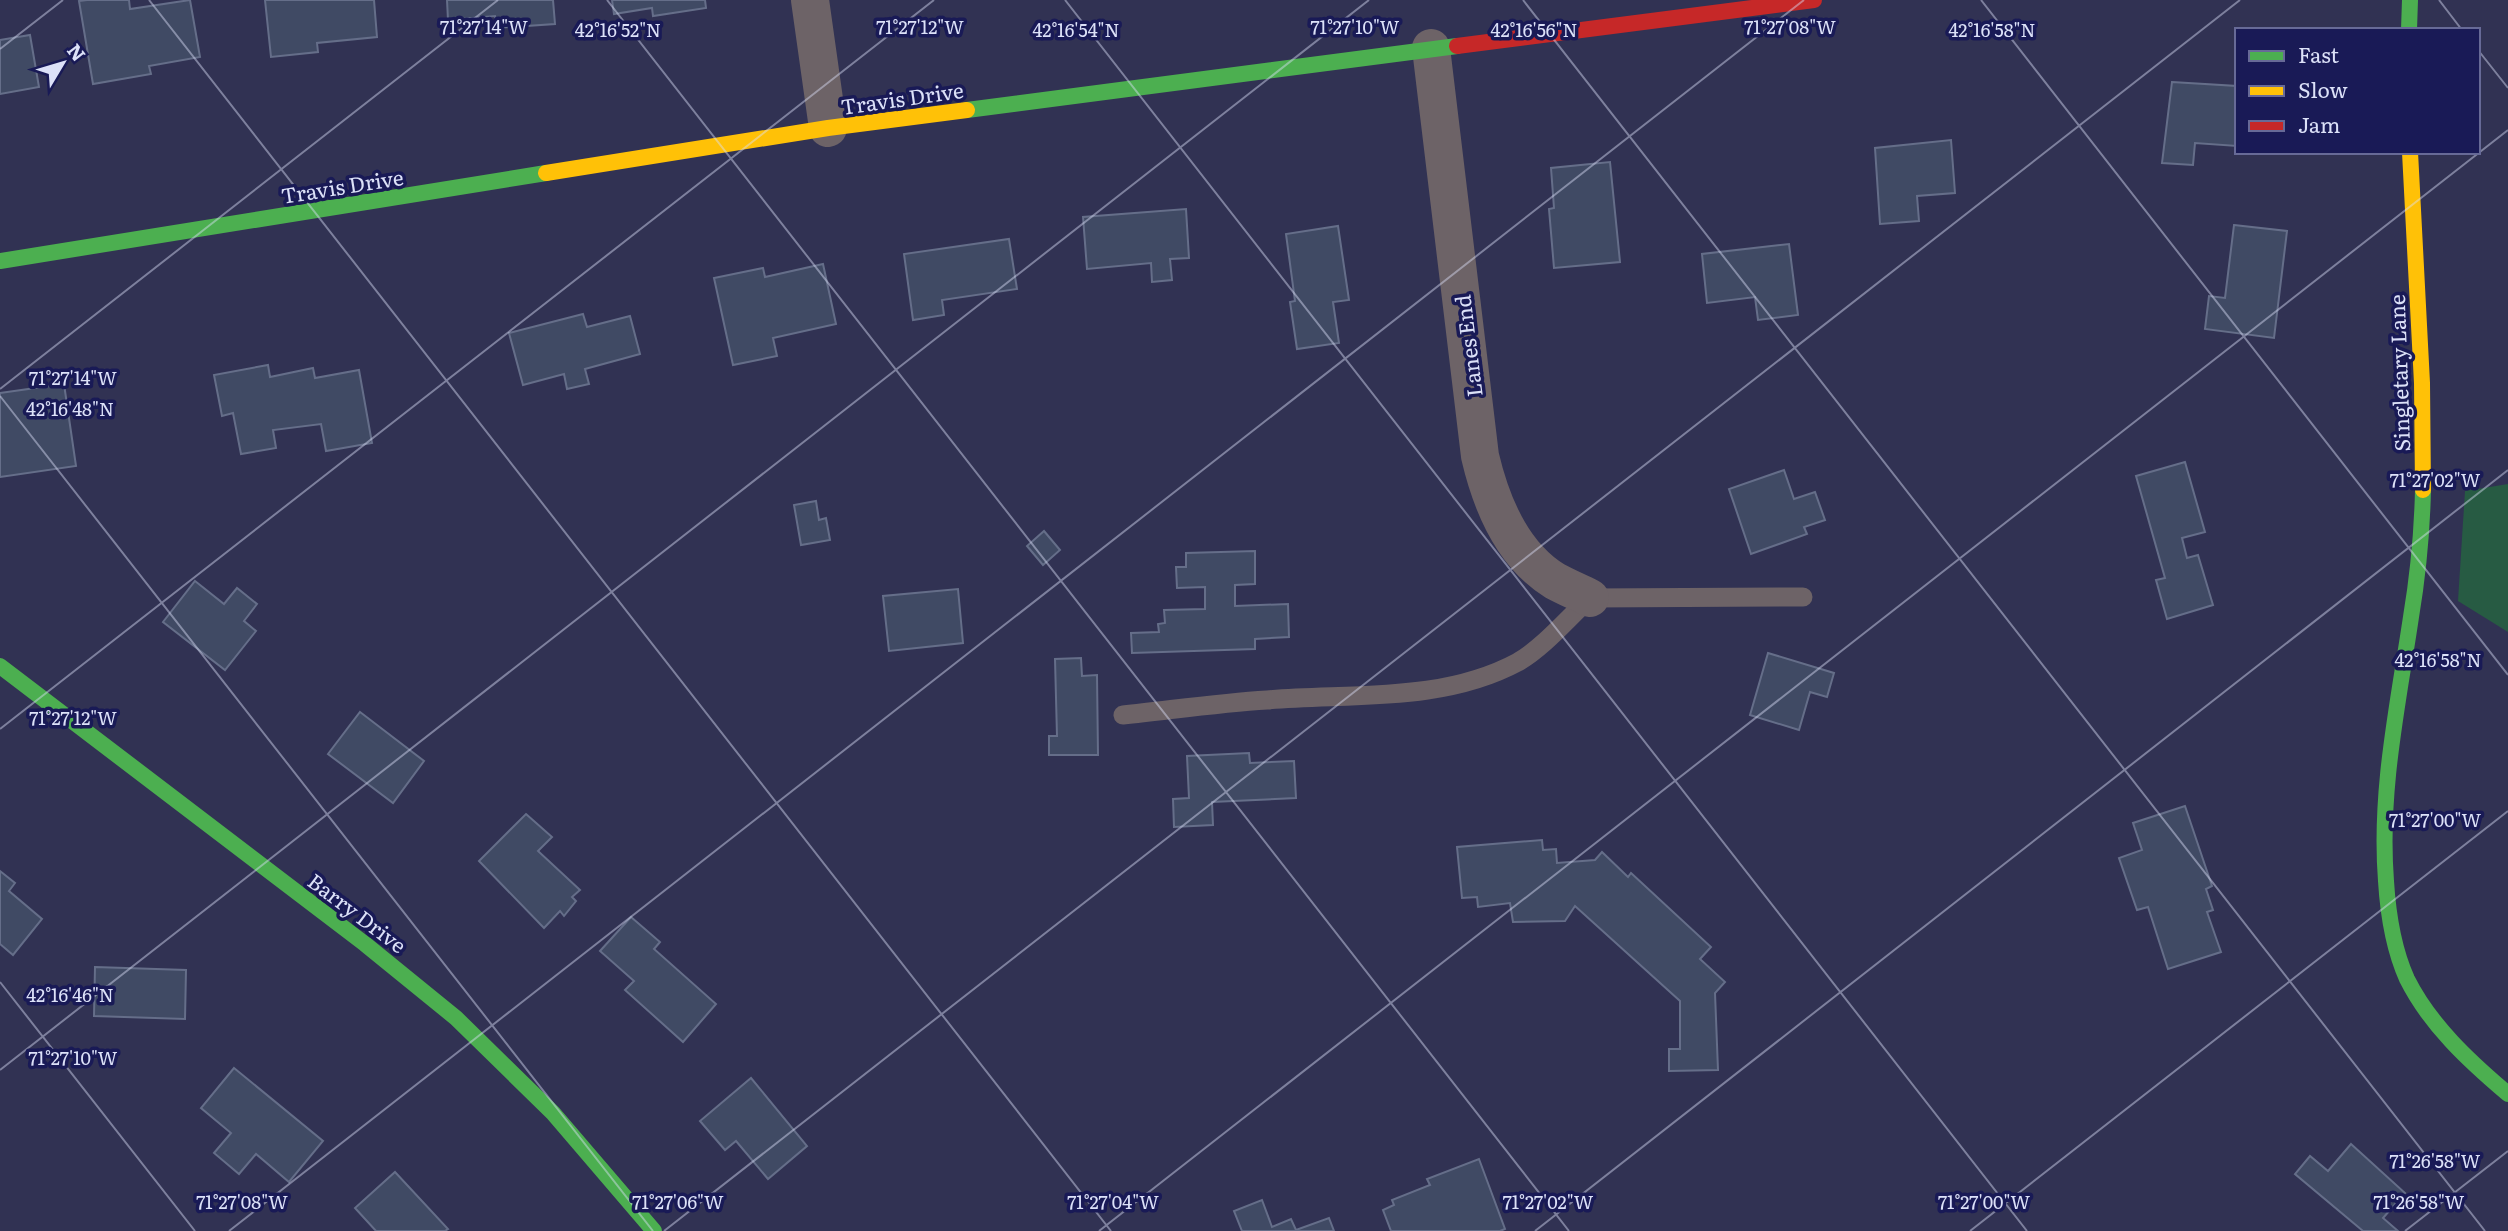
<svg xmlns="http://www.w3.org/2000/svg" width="2508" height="1231" viewBox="0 0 2508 1231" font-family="Literata,serif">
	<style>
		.green { fill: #275b43 }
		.building { fill: #404a64; stroke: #656e89; stroke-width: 2 }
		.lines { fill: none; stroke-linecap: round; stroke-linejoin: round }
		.lane { stroke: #6d6367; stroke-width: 19 }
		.street { stroke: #6d6367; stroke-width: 38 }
		.fast { stroke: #4caf50; stroke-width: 16 }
		.slow { stroke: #ffc107; stroke-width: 16 }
		.jam { stroke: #c62828; stroke-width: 16 }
		.ticks { fill: none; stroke: #dce1f8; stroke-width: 2; stroke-opacity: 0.45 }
		.labels { text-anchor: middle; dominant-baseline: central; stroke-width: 7; stroke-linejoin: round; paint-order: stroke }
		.street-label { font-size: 21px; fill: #dce1f8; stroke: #191a56 }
		.ticks-label { font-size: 18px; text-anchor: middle; fill: #dce1f8; stroke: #191a56; stroke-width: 7; stroke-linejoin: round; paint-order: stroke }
	</style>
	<rect width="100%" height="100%" fill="#313253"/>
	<polygon class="green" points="2508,484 2508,632 2458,601 2465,491"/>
	<g class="building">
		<polygon points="87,0 129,0 130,9 190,0 200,57 149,66 151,74 93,84 79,1"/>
		<polygon points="265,0 374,0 377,37 317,43 318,52 271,57"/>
		<polygon points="447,0 553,0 555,24 496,28 495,16 448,20"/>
		<polygon points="612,0 705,0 706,8 653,16 652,8 614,14"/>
		<polygon points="30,35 39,87 0,94 0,40"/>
		<polygon points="2172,82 2237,86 2237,146 2195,143 2193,165 2162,163"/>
		<polygon points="1951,140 1955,193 1917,196 1919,221 1880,224 1875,148"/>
		<polygon points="1610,162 1620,262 1554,268 1549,209 1554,208 1551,168"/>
		<polygon points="1186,209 1189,258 1170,259 1172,280 1152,282 1151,263 1087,269 1083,217"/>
		<polygon points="2234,225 2287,231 2274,338 2205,329 2209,296 2225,298"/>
		<polygon points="1338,226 1349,300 1333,302 1339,343 1297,349 1290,302 1295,301 1286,234"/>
		<polygon points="1009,239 1017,289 942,300 944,315 913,320 904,254"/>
		<polygon points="1789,244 1798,315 1758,320 1755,297 1707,303 1702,254"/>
		<polygon points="823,264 836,324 773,338 777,356 733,365 714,278 763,268 765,277"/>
		<polygon points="583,314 587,327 630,316 640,354 585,369 589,384 567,389 564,374 523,385 509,333"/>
		<polygon points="268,365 270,377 313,368 315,378 359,370 372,443 326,451 321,424 273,430 276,448 241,454 233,413 222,416 214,375"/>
		<polygon points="64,384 76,466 0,477 0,393"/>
		<polygon points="2185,462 2205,532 2182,538 2187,558 2198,555 2213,605 2167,619 2156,580 2165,578 2136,476"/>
		<polygon points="1784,470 1794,499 1815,492 1825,520 1804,527 1807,534 1751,554 1729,489"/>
		<polygon points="816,501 819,520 826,518 830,540 801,545 794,505"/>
		<polygon points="1044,531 1060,550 1043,565 1027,546"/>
		<polygon points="1255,551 1255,584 1235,585 1235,606 1288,604 1289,637 1255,639 1255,649 1132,653 1131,633 1159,632 1158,624 1165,623 1164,610 1205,609 1205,587 1177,588 1176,567 1186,567 1186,553"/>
		<polygon points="195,581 224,604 237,588 257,604 244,621 256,631 225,670 163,622"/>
		<polygon points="958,589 963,643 889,651 883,596"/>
		<polygon points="1768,653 1834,673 1827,697 1810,692 1799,730 1750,715"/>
		<polygon points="1081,658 1082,676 1097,675 1098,755 1049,755 1049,736 1057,736 1055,659"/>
		<polygon points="360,712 424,761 393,803 328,754"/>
		<polygon points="1249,753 1250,763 1294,761 1296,798 1212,802 1213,825 1174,827 1173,799 1189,798 1187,756"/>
		<polygon points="2185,806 2212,886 2206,889 2213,910 2207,912 2221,952 2168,969 2148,907 2137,910 2119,858 2142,850 2133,823"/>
		<polygon points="526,814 552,837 538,851 580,890 572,897 576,901 564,916 560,911 544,928 479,861"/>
		<polygon points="1542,840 1543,850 1556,849 1557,863 1595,860 1602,852 1628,877 1631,873 1711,947 1700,959 1725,982 1715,993 1718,1070 1669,1071 1669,1049 1680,1049 1680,1001 1575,906 1565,921 1513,922 1510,903 1478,907 1477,897 1462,898 1457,847"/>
		<polygon points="0,871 15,883 9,891 42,919 13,955 0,944"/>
		<polygon points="631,917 660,942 654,949 716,1004 683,1042 625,990 634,981 600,951"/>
		<polygon points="95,967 186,970 185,1019 94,1016"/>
		<polygon points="234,1068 323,1141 289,1182 256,1154 239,1174 214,1153 231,1133 201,1108"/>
		<polygon points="751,1078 807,1146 768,1179 736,1141 725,1150 700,1121"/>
		<polygon points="2351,1144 2405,1193 2383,1218 2398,1231 2363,1231 2295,1174 2310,1156 2328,1171"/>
		<polygon points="1479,1159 1505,1229 1500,1231 1391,1231 1383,1210 1394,1205 1392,1200 1430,1185 1427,1179"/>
		<polygon points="395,1172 448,1229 445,1231 376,1231 355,1208"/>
		<polygon points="1262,1200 1272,1227 1291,1219 1296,1230 1329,1218 1334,1231 1242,1231 1234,1211"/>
	</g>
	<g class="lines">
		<path class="lane" d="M1123 715C1171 710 1219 703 1267 700 1350 693 1442 703 1518 662 1544 647 1567 619 1590 598L1803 597"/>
		<g class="street">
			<polyline points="810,0 828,128"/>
			<path d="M1431 48 1480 456C1491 503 1511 554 1555 581 1566 587 1578 592 1590 598"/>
		</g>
		<g class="fast">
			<polyline points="2409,30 2410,0"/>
			<polyline points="967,110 1457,46"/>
			<polyline points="0,261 546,173"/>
			<path d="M2423 490C2422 533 2418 575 2411 617 2398 705 2379 791 2386 881 2388 914 2393 948 2407 979 2430 1025 2469 1061 2508 1094"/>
			<polyline points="0,666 365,944 456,1018 553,1113 654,1231"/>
		</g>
		<g class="slow">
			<polyline points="2410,152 2422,383 2423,490"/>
			<polyline points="546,173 828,128 967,110"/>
		</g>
		<polyline class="jam" points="1457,46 1814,0"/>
	</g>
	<path class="ticks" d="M149 0 1111 1231M607 0 1569 1231M1065 0 2027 1231M1523 0 2485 1231M1981 0 2508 675M2439 0 2462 30M0 49 63 0M2478 50 2508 88M0 389 498 0M0 396 653 1231M0 729 934 0M0 982 195 1231M0 1070 1369 0M229 1231 1804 0M664 1231 2240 0M1099 1231 2508 130M1535 1231 2508 470M1970 1231 2508 811M2405 1231 2508 1151"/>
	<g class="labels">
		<g class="street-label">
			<text transform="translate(902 97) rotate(-8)">Travis Drive</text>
			<text transform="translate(342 185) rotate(-9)">Travis Drive</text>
			<text transform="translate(1467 346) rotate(-97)">Lanes End</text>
			<text transform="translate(2398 373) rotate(-92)">Singletary Lane</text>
			<text transform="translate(358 912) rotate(37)">Barry Drive</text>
		</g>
	</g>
	<g class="ticks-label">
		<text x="484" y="34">71°27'14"W</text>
		<text x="920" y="34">71°27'12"W</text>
		<text x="1355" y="34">71°27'10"W</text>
		<text x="1790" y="34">71°27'08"W</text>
		<text x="618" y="37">42°16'52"N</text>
		<text x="1076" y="37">42°16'54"N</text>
		<text x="1534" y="37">42°16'56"N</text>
		<text x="1992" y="37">42°16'58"N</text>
		<text x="73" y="385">71°27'14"W</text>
		<text x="70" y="416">42°16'48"N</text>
		<text x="2435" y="487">71°27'02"W</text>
		<text x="2438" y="667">42°16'58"N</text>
		<text x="73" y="725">71°27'12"W</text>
		<text x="2435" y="827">71°27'00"W</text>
		<text x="70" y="1002">42°16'46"N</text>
		<text x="73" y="1065">71°27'10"W</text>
		<text x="2435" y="1168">71°26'58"W</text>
		<text x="242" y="1209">71°27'08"W</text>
		<text x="678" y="1209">71°27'06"W</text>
		<text x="1113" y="1209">71°27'04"W</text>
		<text x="1548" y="1209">71°27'02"W</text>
		<text x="1984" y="1209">71°27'00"W</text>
		<text x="2419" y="1209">71°26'58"W</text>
	</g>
	<rect x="2235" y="28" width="245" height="126" fill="#191a56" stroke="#676a97" stroke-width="2"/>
	<rect x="2249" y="51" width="35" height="10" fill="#4caf50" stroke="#676a97" stroke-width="2"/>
	<text x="2298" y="63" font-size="21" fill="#dce1f8">Fast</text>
	<rect x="2249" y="86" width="35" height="10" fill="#ffc107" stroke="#676a97" stroke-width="2"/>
	<text x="2298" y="98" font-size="21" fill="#dce1f8">Slow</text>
	<rect x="2249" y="121" width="35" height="10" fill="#c62828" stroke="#676a97" stroke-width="2"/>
	<text x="2298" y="133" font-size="21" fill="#dce1f8">Jam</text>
	<g transform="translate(63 63) rotate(52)" stroke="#191a56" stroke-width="5" paint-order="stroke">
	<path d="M0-5L12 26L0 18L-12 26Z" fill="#dce1f8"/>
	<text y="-10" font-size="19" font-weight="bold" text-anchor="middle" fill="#dce1f8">N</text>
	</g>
</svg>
